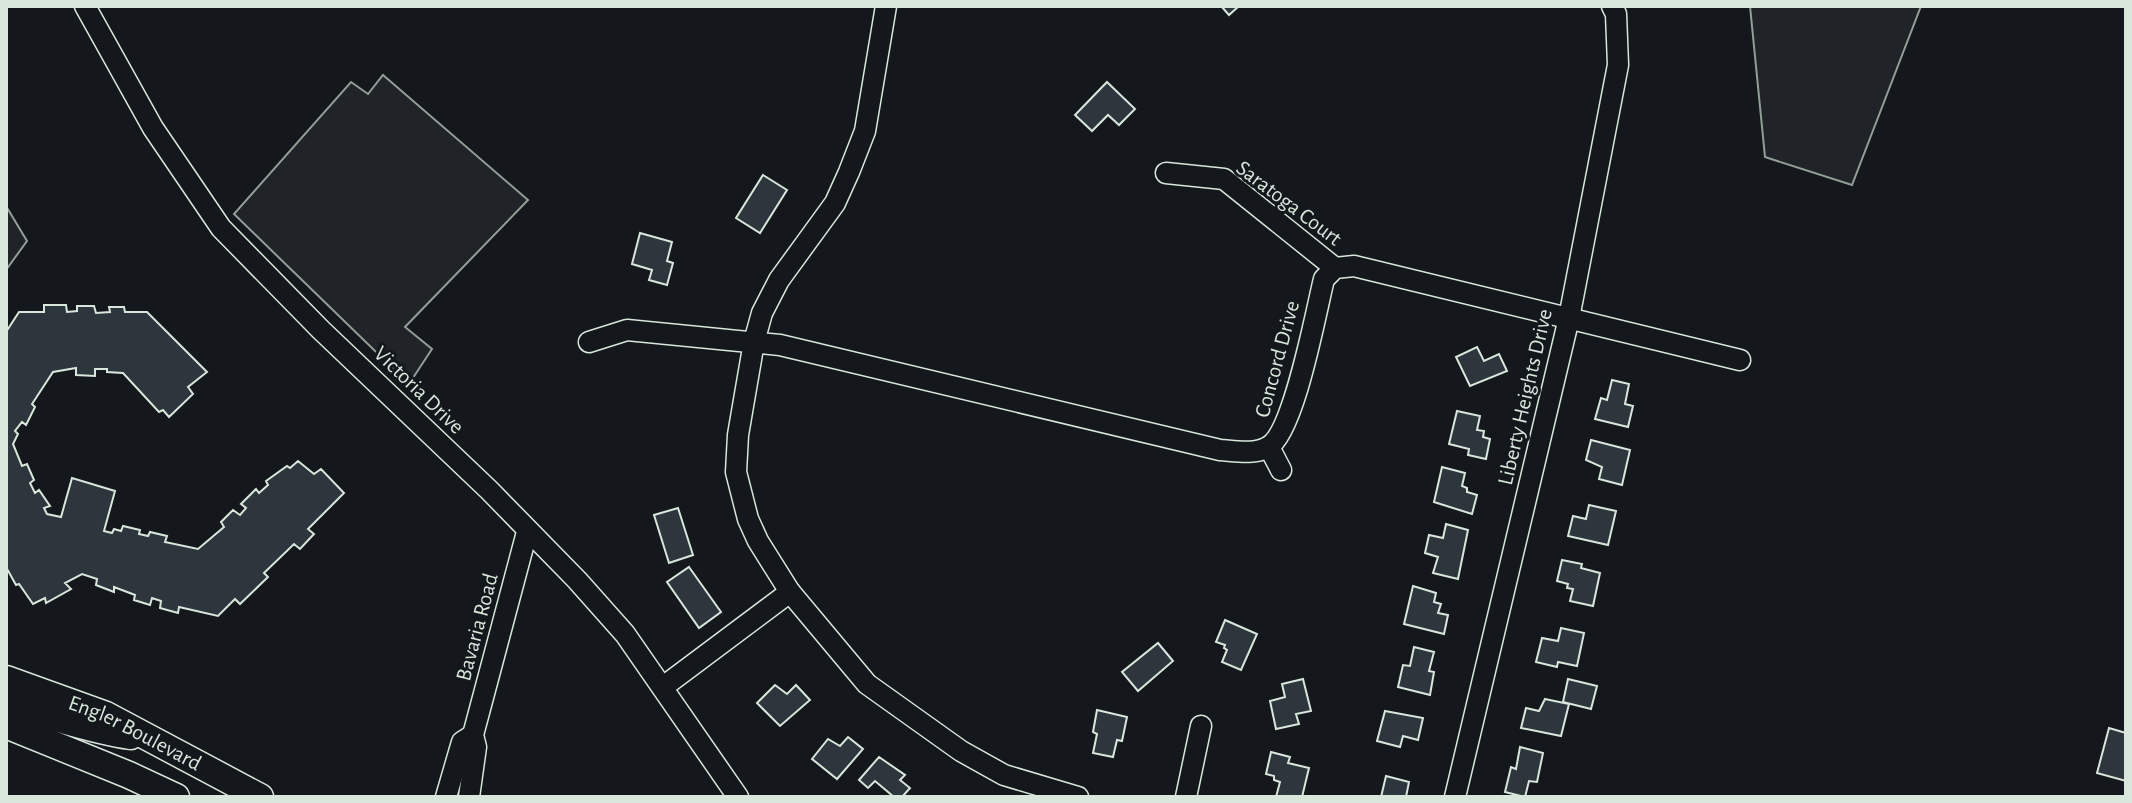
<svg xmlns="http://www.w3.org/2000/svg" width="2132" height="803" viewBox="0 0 2132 803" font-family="'Alegreya Sans',sans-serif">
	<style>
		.green { fill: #202428; stroke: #939e99; stroke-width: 2 }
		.building { fill: #2c363c; stroke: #d8e6dc; stroke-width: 2 }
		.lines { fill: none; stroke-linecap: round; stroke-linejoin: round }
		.minor-casing { stroke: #d8e6dc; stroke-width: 23 }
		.major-casing { stroke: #d8e6dc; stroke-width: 29 }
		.minor { stroke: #14181c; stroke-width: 20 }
		.major { stroke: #14181c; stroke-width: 26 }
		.labels { text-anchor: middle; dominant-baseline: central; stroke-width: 6; stroke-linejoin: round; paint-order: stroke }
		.street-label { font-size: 22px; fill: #d8e6dc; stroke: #14181c }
	</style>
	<rect width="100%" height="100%" fill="#14181c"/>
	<g class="green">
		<polygon points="1750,6 1921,6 1852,185 1765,157"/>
		<polygon points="383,75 528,200 405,327 432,349 409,384 234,214 351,82 368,94"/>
		<polygon points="6,206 27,241 6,270"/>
	</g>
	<g class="building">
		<polygon points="1221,6 1239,6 1229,15"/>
		<polygon points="1107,82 1135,109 1119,125 1108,115 1092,131 1075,115"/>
		<polygon points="763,175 787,190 760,233 736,218"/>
		<polygon points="640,233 672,242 667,261 673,263 667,285 649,280 652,270 632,264"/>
		<polygon points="44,305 66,305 67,312 77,311 77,306 94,306 96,313 110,312 109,307 124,307 125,312 147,312 207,372 188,387 193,394 169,417 163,410 159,412 123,373 107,372 107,369 95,369 95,376 76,375 76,368 53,372 32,404 35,407 26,425 22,422 15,431 18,434 13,444 22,466 27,464 34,480 30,483 35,493 39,490 50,506 44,508 47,514 61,517 72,478 115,491 104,531 112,533 114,529 121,531 123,526 140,530 139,534 148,536 150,532 167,536 165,542 198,549 224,527 221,522 233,510 240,515 246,508 241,504 256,489 259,493 268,485 266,481 287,466 290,468 298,461 314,474 321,469 344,493 308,529 314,534 300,549 294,544 264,573 268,577 240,604 235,599 218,616 179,607 178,613 160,608 161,601 152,598 150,605 134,600 135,595 114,587 114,592 96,585 97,579 82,574 65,583 71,589 46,603 45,598 33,604 19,584 16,585 6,567 6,332 19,312 44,312"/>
		<polygon points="1477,347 1484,361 1499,354 1507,371 1470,386 1456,357"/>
		<polygon points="1612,380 1629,384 1625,404 1633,406 1628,427 1595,419 1601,398 1607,400"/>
		<polygon points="1457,411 1480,416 1477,430 1484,431 1483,437 1490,439 1486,459 1468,455 1469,449 1449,444"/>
		<polygon points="1591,440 1630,450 1622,485 1599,479 1602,467 1586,460"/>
		<polygon points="1442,467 1465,473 1462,486 1467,488 1467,492 1477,495 1472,514 1434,502"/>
		<polygon points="1589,505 1616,511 1608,545 1568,536 1573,516 1586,519"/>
		<polygon points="678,508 693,555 669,563 654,515"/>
		<polygon points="1446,524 1468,530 1458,579 1433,573 1438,557 1425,553 1429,535 1443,538"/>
		<polygon points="1562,560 1582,564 1581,568 1600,573 1593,606 1570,601 1573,589 1567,588 1568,584 1557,581"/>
		<polygon points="689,567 721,612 699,628 667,582"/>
		<polygon points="1413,586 1436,593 1434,602 1441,604 1438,613 1448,615 1444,634 1404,624"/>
		<polygon points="1225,620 1257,634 1241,670 1222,662 1227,650 1224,648 1225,645 1216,642"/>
		<polygon points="1561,628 1584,633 1577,666 1558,662 1557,667 1536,662 1542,638 1558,641"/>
		<polygon points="1158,643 1173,661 1138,691 1122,672"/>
		<polygon points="1414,647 1434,652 1429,671 1434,672 1430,695 1398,687 1403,665 1410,666"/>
		<polygon points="1303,679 1311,711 1296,714 1299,724 1276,729 1270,701 1285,697 1282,684"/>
		<polygon points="1568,679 1597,686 1591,709 1563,702"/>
		<polygon points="775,685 787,694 796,685 810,700 780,726 757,703"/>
		<polygon points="1545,699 1569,704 1561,736 1521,728 1526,708 1539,711"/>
		<polygon points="1097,710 1127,717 1122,741 1117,740 1113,757 1093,753 1097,734 1093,732"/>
		<polygon points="1385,711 1423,718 1418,740 1403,736 1400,747 1377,741"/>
		<polygon points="2109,728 2126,733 2126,781 2097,773"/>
		<polygon points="848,737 863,749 837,779 812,759 828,739 840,746"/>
		<polygon points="1520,747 1543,753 1537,782 1529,781 1525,797 1505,792 1511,767 1516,769"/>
		<polygon points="1271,752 1290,757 1288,763 1309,768 1302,797 1276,797 1280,782 1274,780 1274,776 1266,774"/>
		<polygon points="879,757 905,775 900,780 910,788 902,797 894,797 875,781 868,788 859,780"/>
		<polygon points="1386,776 1409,782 1406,797 1381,797"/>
	</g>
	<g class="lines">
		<defs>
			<g id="minor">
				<polyline points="85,6 153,128 221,228 321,330 489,490 577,580 625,634 738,797"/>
				<polyline points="886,6 865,131 849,172 835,203 779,280 762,313 754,342 738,435 736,472 748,519 758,541 790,592 867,684 961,751 1004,775 1078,797"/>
				<polyline points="1166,173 1224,179 1335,268"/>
				<path d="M589 342 627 330 780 345 1220 450C1235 451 1254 455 1268 447 1294 433 1316 311 1324 279L1335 268 1354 266 1740 360"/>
				<polyline points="1269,447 1281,470"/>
				<polyline points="663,687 790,592"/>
				<polyline points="446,797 462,742 473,735"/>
				<polyline points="469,797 476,747 473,735 527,532"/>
				<polyline points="1186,797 1201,726"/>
				<polyline points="1455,797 1569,318 1618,65 1616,14 1612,6"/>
			</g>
			<g id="major">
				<path id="s1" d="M6 679 106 715 260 797"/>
				<path d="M6 705C48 714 88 730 131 736"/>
				<polyline points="6,725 129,775 176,797"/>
			</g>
		</defs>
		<use href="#minor" class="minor-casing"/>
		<use href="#major" class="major-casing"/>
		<use href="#minor" class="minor"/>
		<use href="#major" class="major"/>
	</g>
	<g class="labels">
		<g class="street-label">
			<text transform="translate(1289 203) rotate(37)">Saratoga Court</text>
			<text transform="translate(1277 359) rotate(-75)">Concord Drive</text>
			<text transform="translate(419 390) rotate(44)">Victoria Drive</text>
			<text transform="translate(1525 397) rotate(-77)">Liberty Heights Drive</text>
			<text transform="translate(477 627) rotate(-75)">Bavaria Road</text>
			<text stroke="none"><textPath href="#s1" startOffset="140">Engler Boulevard</textPath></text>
		</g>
	</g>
	<rect width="2132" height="803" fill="none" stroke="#d8e6dc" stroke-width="16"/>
</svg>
